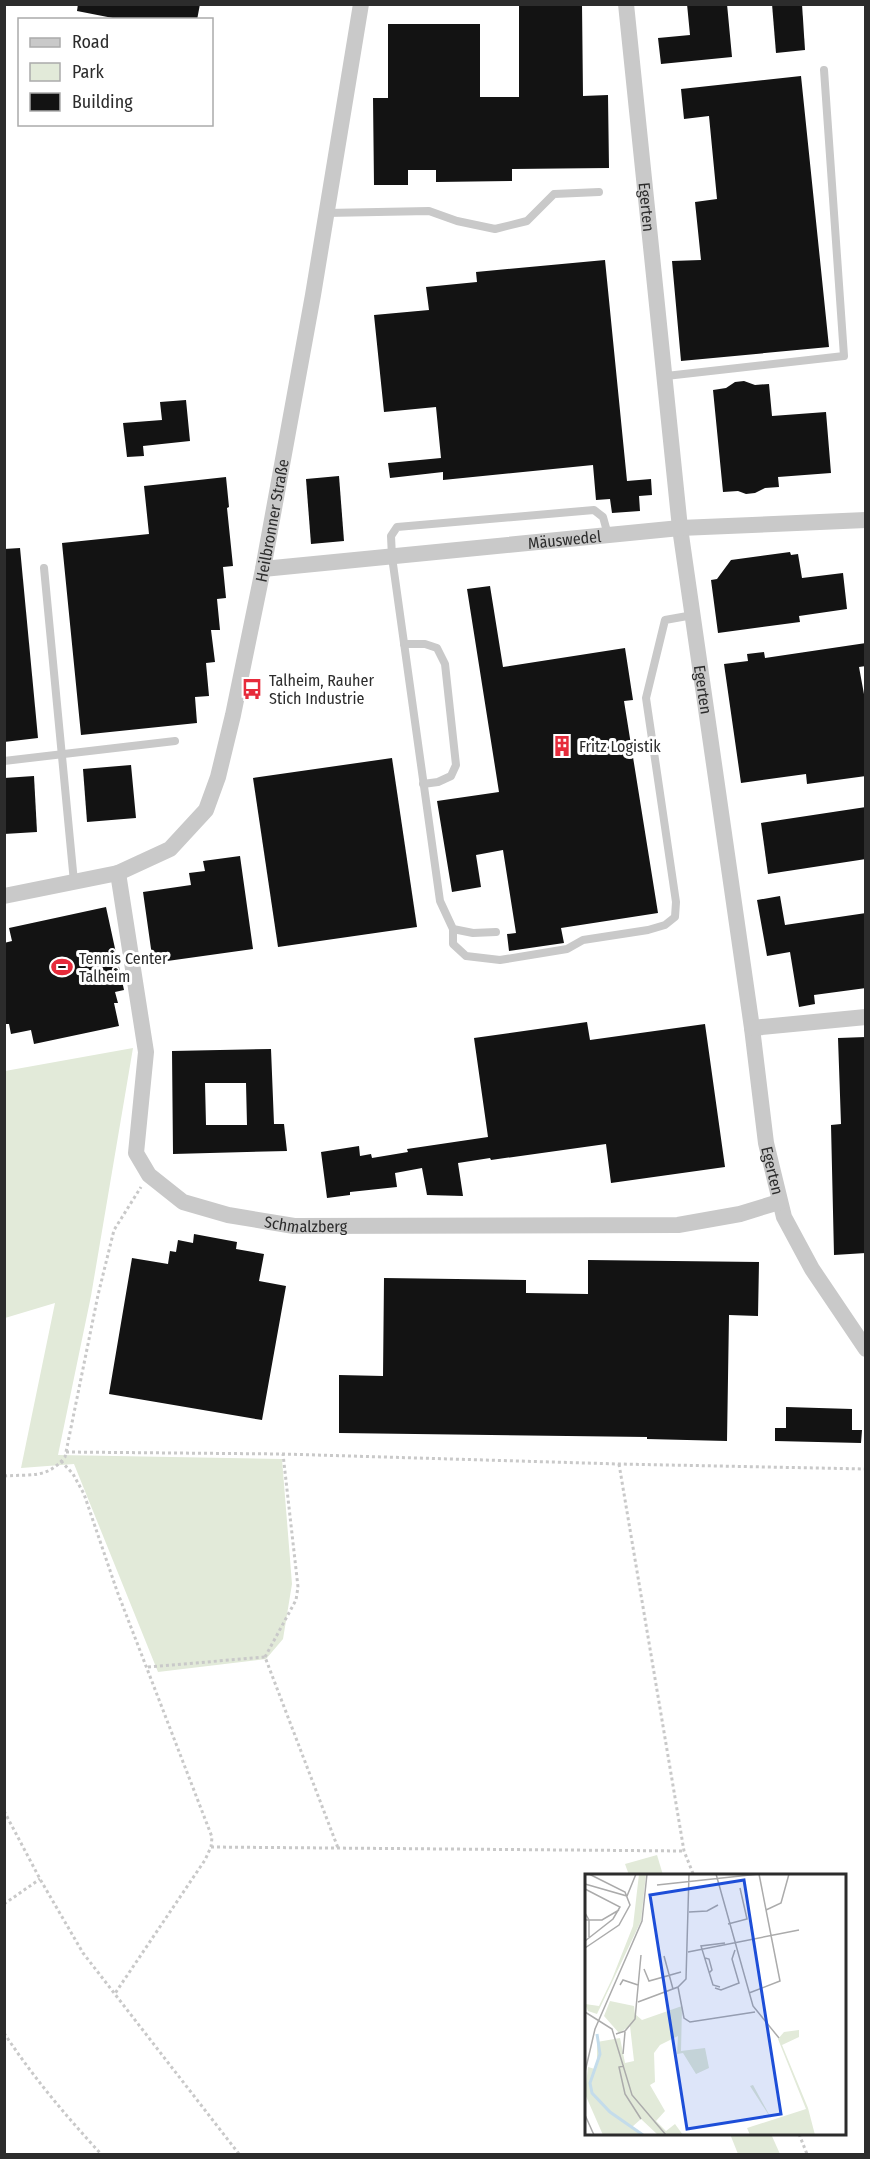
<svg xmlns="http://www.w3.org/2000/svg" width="870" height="2159" viewBox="0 0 870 2159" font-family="'Fira Sans Condensed',sans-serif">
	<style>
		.green { fill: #e2ead9 }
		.building { fill: #131313; fill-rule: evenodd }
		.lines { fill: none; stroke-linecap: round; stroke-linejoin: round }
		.path { stroke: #c9c9c9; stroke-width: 3; stroke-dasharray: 3 3; stroke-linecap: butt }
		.service { stroke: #c9c9c9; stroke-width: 8 }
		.minor { stroke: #c9c9c9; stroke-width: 16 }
		.labels { text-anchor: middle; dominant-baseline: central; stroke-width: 6; stroke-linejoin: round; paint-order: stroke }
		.street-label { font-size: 16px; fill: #2c2c2c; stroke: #fff }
		.poi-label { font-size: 16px; fill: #2c2c2c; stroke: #fff; text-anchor: start }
		.inset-river { fill: none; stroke: #c4dceb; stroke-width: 3 }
		.inset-road { fill: none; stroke: #ababab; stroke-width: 1.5 }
		.view { fill: #1d4ed8; fill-opacity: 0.15; stroke: #1d4ed8; stroke-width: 3 }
		.inset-edge { fill: none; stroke: #2c2c2c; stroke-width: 3 }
	</style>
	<rect width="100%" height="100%" fill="#fff"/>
	<g class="green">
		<polygon points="133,1048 91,1296 58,1455 282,1459 292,1584 283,1639 266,1659 158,1672 74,1464 21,1468 55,1303 5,1318 5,1071"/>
		<polygon points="657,1855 663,1875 629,1875 625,1864"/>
		<polygon points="730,2134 771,2134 780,2154 738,2154"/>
	</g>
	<g class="building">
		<polygon points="78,4 200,4 197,20 123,20 77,11"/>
		<polygon points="519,4 582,4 583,96 608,95 609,168 512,169 512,181 436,182 436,170 408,170 408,185 374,185 373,98 388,98 388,24 480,24 480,97 519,97"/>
		<polygon points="687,4 727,4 732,57 661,64 658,38 690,35"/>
		<polygon points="772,4 802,4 805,50 776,53"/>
		<polygon points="801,76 829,347 681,361 672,261 701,260 695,202 717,199 709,116 684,119 681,89"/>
		<polygon points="605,260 627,481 651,479 652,495 639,496 640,511 612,513 610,499 596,500 593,465 443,480 443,472 390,478 388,463 441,458 436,407 384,412 374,315 429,310 426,287 477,282 476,272"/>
		<polygon points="744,381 755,385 769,384 772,416 826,412 831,473 778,477 779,487 765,488 755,493 746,494 738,491 723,492 713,390 726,388 735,382"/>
		<polygon points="186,400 190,441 143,446 144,456 127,457 123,423 162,420 160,402"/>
		<polygon points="339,476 344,541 311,544 306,479"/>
		<polygon points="226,477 229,507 227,508 233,566 223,567 226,598 217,599 220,630 211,630 215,662 206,663 209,696 195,697 197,723 81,735 62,543 149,534 144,486"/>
		<polygon points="20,548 38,738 4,742 4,549"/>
		<polygon points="790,552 791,555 798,554 802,578 843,573 847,609 799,616 800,622 718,633 711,580 717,579 731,560"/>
		<polygon points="490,586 503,667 625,648 633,700 624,701 658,913 561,928 564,943 509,951 507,934 516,933 503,850 476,855 481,887 452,892 437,801 499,792 467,589"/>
		<polygon points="866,643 866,666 859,667 866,705 866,776 807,784 806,774 741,783 724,664 748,661 747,654 764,652 765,658"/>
		<polygon points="392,758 417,927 278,947 253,778"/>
		<polygon points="131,765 136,818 87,822 83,769"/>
		<polygon points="34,776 37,832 4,834 4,778"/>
		<polygon points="866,807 866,859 768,874 761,823"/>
		<polygon points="240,856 253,949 153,963 143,892 191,885 189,873 205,871 203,861"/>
		<polygon points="780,896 785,925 866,913 866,988 814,995 815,1004 799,1007 790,952 767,956 757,900"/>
		<polygon points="106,907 124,990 115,992 118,1003 114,1003 119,1026 34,1044 31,1030 11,1034 9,1024 4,1024 4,943 12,941 9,928"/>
		<polygon points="587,1022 590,1040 705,1024 725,1167 611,1183 606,1144 491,1160 490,1158 458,1163 463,1196 427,1195 422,1168 395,1173 397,1187 350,1192 350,1195 327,1198 321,1152 359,1146 360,1156 371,1154 372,1158 408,1152 407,1149 488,1137 474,1038"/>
		<polygon points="866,1037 866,1253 834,1255 831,1125 841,1124 838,1038"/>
		<path d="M271 1049 274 1124H284L287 1151 173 1154 172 1051ZM205 1083H246L247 1125H206Z"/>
		<polygon points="194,1234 237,1242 236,1249 264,1254 259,1281 286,1286 262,1420 109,1394 132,1258 168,1264 170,1251 176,1252 178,1240 193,1243"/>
		<polygon points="588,1260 759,1262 758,1316 729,1315 727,1441 647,1439 647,1437 339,1433 339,1375 383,1376 384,1278 526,1280 526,1293 588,1294"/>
		<polygon points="786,1407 852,1409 852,1430 862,1430 861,1443 775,1441 775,1428 786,1428"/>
	</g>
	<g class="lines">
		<g class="path">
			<polyline points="66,1452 283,1454 619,1464 866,1469"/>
			<polyline points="61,1461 73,1474 84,1494 117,1591 212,1837 211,1847 205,1860 114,1995"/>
			<polyline points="619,1464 684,1851 694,1876"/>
			<path d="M4 1476C31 1474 47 1479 65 1457L98 1295 114 1230 141 1187"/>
			<polyline points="265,1657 296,1600 298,1587 283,1454"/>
			<polyline points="148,1667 265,1657 338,1848"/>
			<polyline points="4,1811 40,1879 83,1953 239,2154"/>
			<polyline points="211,1847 684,1851"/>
			<polyline points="4,1904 40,1879"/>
			<path d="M4 2033C33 2077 66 2116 101 2154"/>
			<polyline points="799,2134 807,2154"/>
		</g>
		<g class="service">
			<polyline points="326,213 429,211 457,221 495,229 527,221 554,194 599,192"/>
			<polyline points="666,376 844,356 824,70"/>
			<polyline points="44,568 74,882"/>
			<polyline points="404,644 425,644 437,648 445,664 456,765 451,776 438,782 423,784"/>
			<polyline points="4,761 175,741"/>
			<polyline points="453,929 453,944 466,956 500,960 567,949 583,940 648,930 665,925 675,917 676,902 646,698 665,620 693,615"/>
			<polyline points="496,932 473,933 453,929 440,901 392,557 391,536 397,527 594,510 603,517 608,535"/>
		</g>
		<g class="minor">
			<path id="s1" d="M626 4 680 528 752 1028 766 1143 784 1217 812 1269 866 1349"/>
			<path id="s2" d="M263 569 680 528 866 520"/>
			<path id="s3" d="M118 873 146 1052 136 1153 149 1175 183 1202 228 1215 294 1226 678 1225 740 1214 779 1202"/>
			<path id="s4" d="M4 896 118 873 170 849 206 810 218 777 233 715 263 569 313 295 361 4"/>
			<polyline points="752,1028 866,1017"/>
		</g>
	</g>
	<defs>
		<symbol id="bus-bare" viewBox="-9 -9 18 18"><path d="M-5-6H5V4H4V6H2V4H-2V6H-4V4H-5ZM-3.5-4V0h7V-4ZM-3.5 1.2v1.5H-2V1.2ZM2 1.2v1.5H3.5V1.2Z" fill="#e62b3b" stroke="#fff" stroke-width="2.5" paint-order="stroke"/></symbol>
		<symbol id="building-bare" viewBox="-9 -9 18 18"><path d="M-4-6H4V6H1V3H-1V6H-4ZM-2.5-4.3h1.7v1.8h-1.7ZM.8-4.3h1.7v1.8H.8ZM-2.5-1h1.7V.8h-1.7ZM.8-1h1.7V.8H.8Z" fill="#e62b3b" stroke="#fff" stroke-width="2.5" paint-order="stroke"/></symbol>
		<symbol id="stadium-bare" viewBox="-9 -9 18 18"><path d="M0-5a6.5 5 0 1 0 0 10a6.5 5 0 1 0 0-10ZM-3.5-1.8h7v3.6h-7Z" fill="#e62b3b" stroke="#fff" stroke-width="2.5" paint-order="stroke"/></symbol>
	</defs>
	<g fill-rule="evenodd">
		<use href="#bus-bare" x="237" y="674" width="30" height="30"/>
		<use href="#building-bare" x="547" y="731" width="30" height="30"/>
		<use href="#stadium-bare" x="47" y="952" width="30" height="30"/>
	</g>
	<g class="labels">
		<g class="street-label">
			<text stroke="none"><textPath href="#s1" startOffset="204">Egerten</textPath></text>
			<text stroke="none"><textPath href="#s4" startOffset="524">Heilbronner Straße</textPath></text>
			<text stroke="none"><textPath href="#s2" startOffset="303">Mäuswedel</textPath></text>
			<text stroke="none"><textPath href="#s1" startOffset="690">Egerten</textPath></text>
			<text stroke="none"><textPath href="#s1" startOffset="1176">Egerten</textPath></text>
			<text stroke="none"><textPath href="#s3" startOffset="477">Schmalzberg</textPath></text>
		</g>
		<g class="poi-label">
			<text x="269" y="680">Talheim, Rauher<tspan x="269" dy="18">Stich Industrie</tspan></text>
			<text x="579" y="746">Fritz Logistik</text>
			<text x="79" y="958">Tennis Center<tspan x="79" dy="18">Talheim</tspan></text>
		</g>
	</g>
	<g transform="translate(585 1874)">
		<rect width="261" height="261" fill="#fff"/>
		<path d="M54 0H61L56 47 12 140 3 137 0 130 14 132 27 105 48 52ZM25 127 49 132 50 140 57 146 97 132 96 177 120 174 124 194 111 200 98 179 92 180 93 162 75 171 69 179 70 208 65 211 80 237 71 247 81 257 90 250 98 261H73L56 245 47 253 59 261H18L0 220 3 193 10 195 12 188V168L35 164 40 189 49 187 45 152 34 159 19 142ZM214 156V163L197 171 223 234 230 261H165L162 254 187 246 165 212 168 211 187 246 221 235 193 165 199 158Z" fill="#e2ead9"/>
		<path class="inset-river" d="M12 160 15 180 5 209 7 219 25 238 58 261"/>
		<path class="inset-road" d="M131 0 168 132 194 164M0 10 42 22 51 0M72 11 174 0M0 15 35 33 28 45 0 67M181 36 196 29 204 0M104 38 122 37 133 31M0 39 4 46V63M0 46H17L34 36M143 50 162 45 155 14M0 74 34 51 45 31 40 18 4 0M103 78 214 56M79 82 88 115M120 84 124 85 127 96 124 99M59 95 64 107 96 98M35 111 38 106 53 111M93 113 99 144 105 148 170 138M135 113 128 111 116 72 140 69M130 114 136 116 154 109 147 85 150 76M164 119 195 107 174 0M53 128 93 113 101 105 104 0M0 138 27 155 47 221 81 261M31 160 40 157 50 145 56 81M38 180 40 158M39 192 34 193 40 220 56 245M0 198 10 155 57 47 62 0M0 241 9 261"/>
		<path class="view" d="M159 6 196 240 102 255 65 21Z"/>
		<rect width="261" height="261" class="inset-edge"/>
	</g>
	<rect width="870" height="2159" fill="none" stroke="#2c2c2c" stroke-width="12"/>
	<rect x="18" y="18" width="195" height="108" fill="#ffffff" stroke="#ababab" stroke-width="1.5"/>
	<rect x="30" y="38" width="30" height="9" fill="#c9c9c9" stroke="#ababab" stroke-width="1.5"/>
	<text x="72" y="48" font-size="18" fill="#2c2c2c">Road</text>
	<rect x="30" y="63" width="30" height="18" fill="#e2ead9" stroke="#ababab" stroke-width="1.5"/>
	<text x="72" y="78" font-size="18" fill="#2c2c2c">Park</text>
	<rect x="30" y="93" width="30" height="18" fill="#131313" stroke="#ababab" stroke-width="1.5"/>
	<text x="72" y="108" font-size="18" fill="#2c2c2c">Building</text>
</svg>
